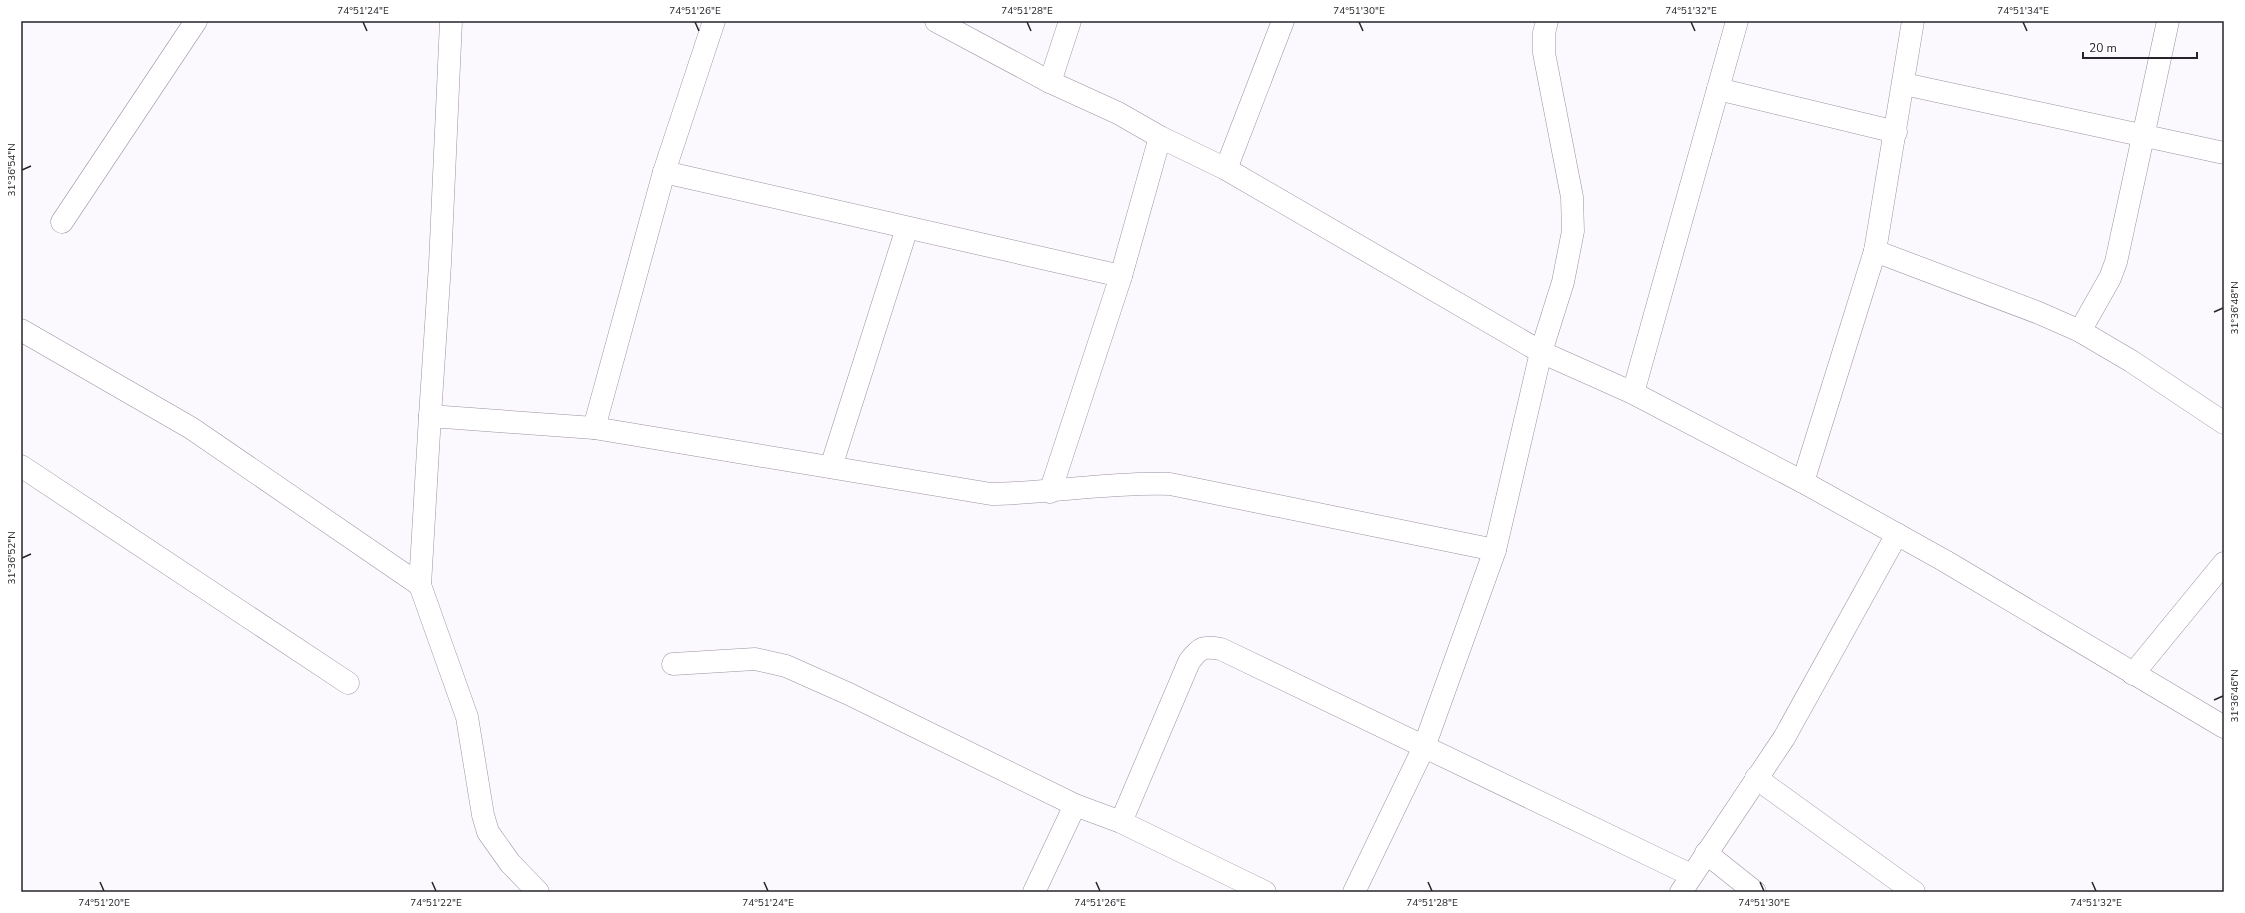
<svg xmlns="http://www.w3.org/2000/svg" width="2245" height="913" viewBox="0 0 2245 913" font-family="'Nunito Sans',sans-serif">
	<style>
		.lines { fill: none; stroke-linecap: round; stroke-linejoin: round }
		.street-casing { stroke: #9c91a3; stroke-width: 23 }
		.street { stroke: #fff; stroke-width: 22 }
		.ticks { fill: none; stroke: #27232a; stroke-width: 1.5 }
		.neatline { fill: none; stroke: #27232a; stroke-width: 1.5 }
		.ticks-label { font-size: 10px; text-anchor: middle; fill: #27232a }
	</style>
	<rect width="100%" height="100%" fill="#fbf9fd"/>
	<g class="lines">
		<defs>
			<g id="street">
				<path d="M714 21 664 172 594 428 991 494C1051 493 1110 482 1170 484L1495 550"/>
				<polyline points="936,21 1050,82 1118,113 1160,137 1226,169 1541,352 1633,393 1803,482 1945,561 2224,727"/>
				<polyline points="1050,82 1070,21"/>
				<polyline points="1904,84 2224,153"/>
				<polyline points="1718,89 1896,132"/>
				<polyline points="1226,169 1283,21"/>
				<polyline points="664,172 1121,276 1050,492"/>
				<polyline points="62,222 196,21"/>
				<polyline points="1875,251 2039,313 2080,331 2131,361 2224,423"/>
				<polyline points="1121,276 1160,137"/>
				<polyline points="21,330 191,428 420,585 430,416 594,428"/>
				<polyline points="2080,331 2110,278 2116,262 2168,21"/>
				<polyline points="1633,393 1737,21"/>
				<polyline points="430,416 440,264 451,21"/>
				<polyline points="21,466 348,683"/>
				<polyline points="831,467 907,228"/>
				<polyline points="1803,482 1875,251 1913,21"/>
				<polyline points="420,585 467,717 483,815 488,832 510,863 538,892"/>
				<polyline points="673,664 755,659 786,666 849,694 1075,805"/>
				<polyline points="2133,674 2224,563"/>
				<polyline points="1756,778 1914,892"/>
				<path d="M1121 822 1189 662C1200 647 1203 646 1221 649L1691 875"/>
				<polyline points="1706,853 1755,892"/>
				<polyline points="1034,892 1075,805 1121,822 1265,892"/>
				<polyline points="1354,892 1424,747 1495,550 1541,352 1563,282 1573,231 1572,197 1544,53 1544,33 1547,21"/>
				<polyline points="1681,892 1784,738 1897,534"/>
			</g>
		</defs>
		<use href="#street" class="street-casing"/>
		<use href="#street" class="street"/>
	</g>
	<path class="ticks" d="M363 22 367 31M695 22 699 31M1027 22 1031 31M1359 22 1363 31M1691 22 1695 31M2023 22 2027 31M22 170 31 166M2214 312 2223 308M22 558 31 554M2214 700 2223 696M100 882 104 891M432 882 436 891M764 882 768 891M1096 882 1100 891M1428 882 1432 891M1760 882 1764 891M2092 882 2096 891"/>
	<rect width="2245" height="913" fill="none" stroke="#ffffff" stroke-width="44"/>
	<path d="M2083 52v6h114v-6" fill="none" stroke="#27232a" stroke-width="2"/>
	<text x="2089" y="52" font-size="12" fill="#27232a" stroke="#ffffff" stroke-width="3" paint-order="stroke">20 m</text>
	<rect x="22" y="22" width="2201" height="869" class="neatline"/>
	<g class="ticks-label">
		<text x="363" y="14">74°51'24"E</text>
		<text x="695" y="14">74°51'26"E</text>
		<text x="1027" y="14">74°51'28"E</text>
		<text x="1359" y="14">74°51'30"E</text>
		<text x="1691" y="14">74°51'32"E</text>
		<text x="2023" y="14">74°51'34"E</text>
		<text transform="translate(11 170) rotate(-90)" y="4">31°36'54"N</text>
		<text transform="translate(2234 308) rotate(-90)" y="4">31°36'48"N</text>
		<text transform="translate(11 558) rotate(-90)" y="4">31°36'52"N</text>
		<text transform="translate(2234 696) rotate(-90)" y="4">31°36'46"N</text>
		<text x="104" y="906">74°51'20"E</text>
		<text x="436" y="906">74°51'22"E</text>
		<text x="768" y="906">74°51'24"E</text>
		<text x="1100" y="906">74°51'26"E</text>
		<text x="1432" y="906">74°51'28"E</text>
		<text x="1764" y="906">74°51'30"E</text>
		<text x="2096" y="906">74°51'32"E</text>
	</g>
</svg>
